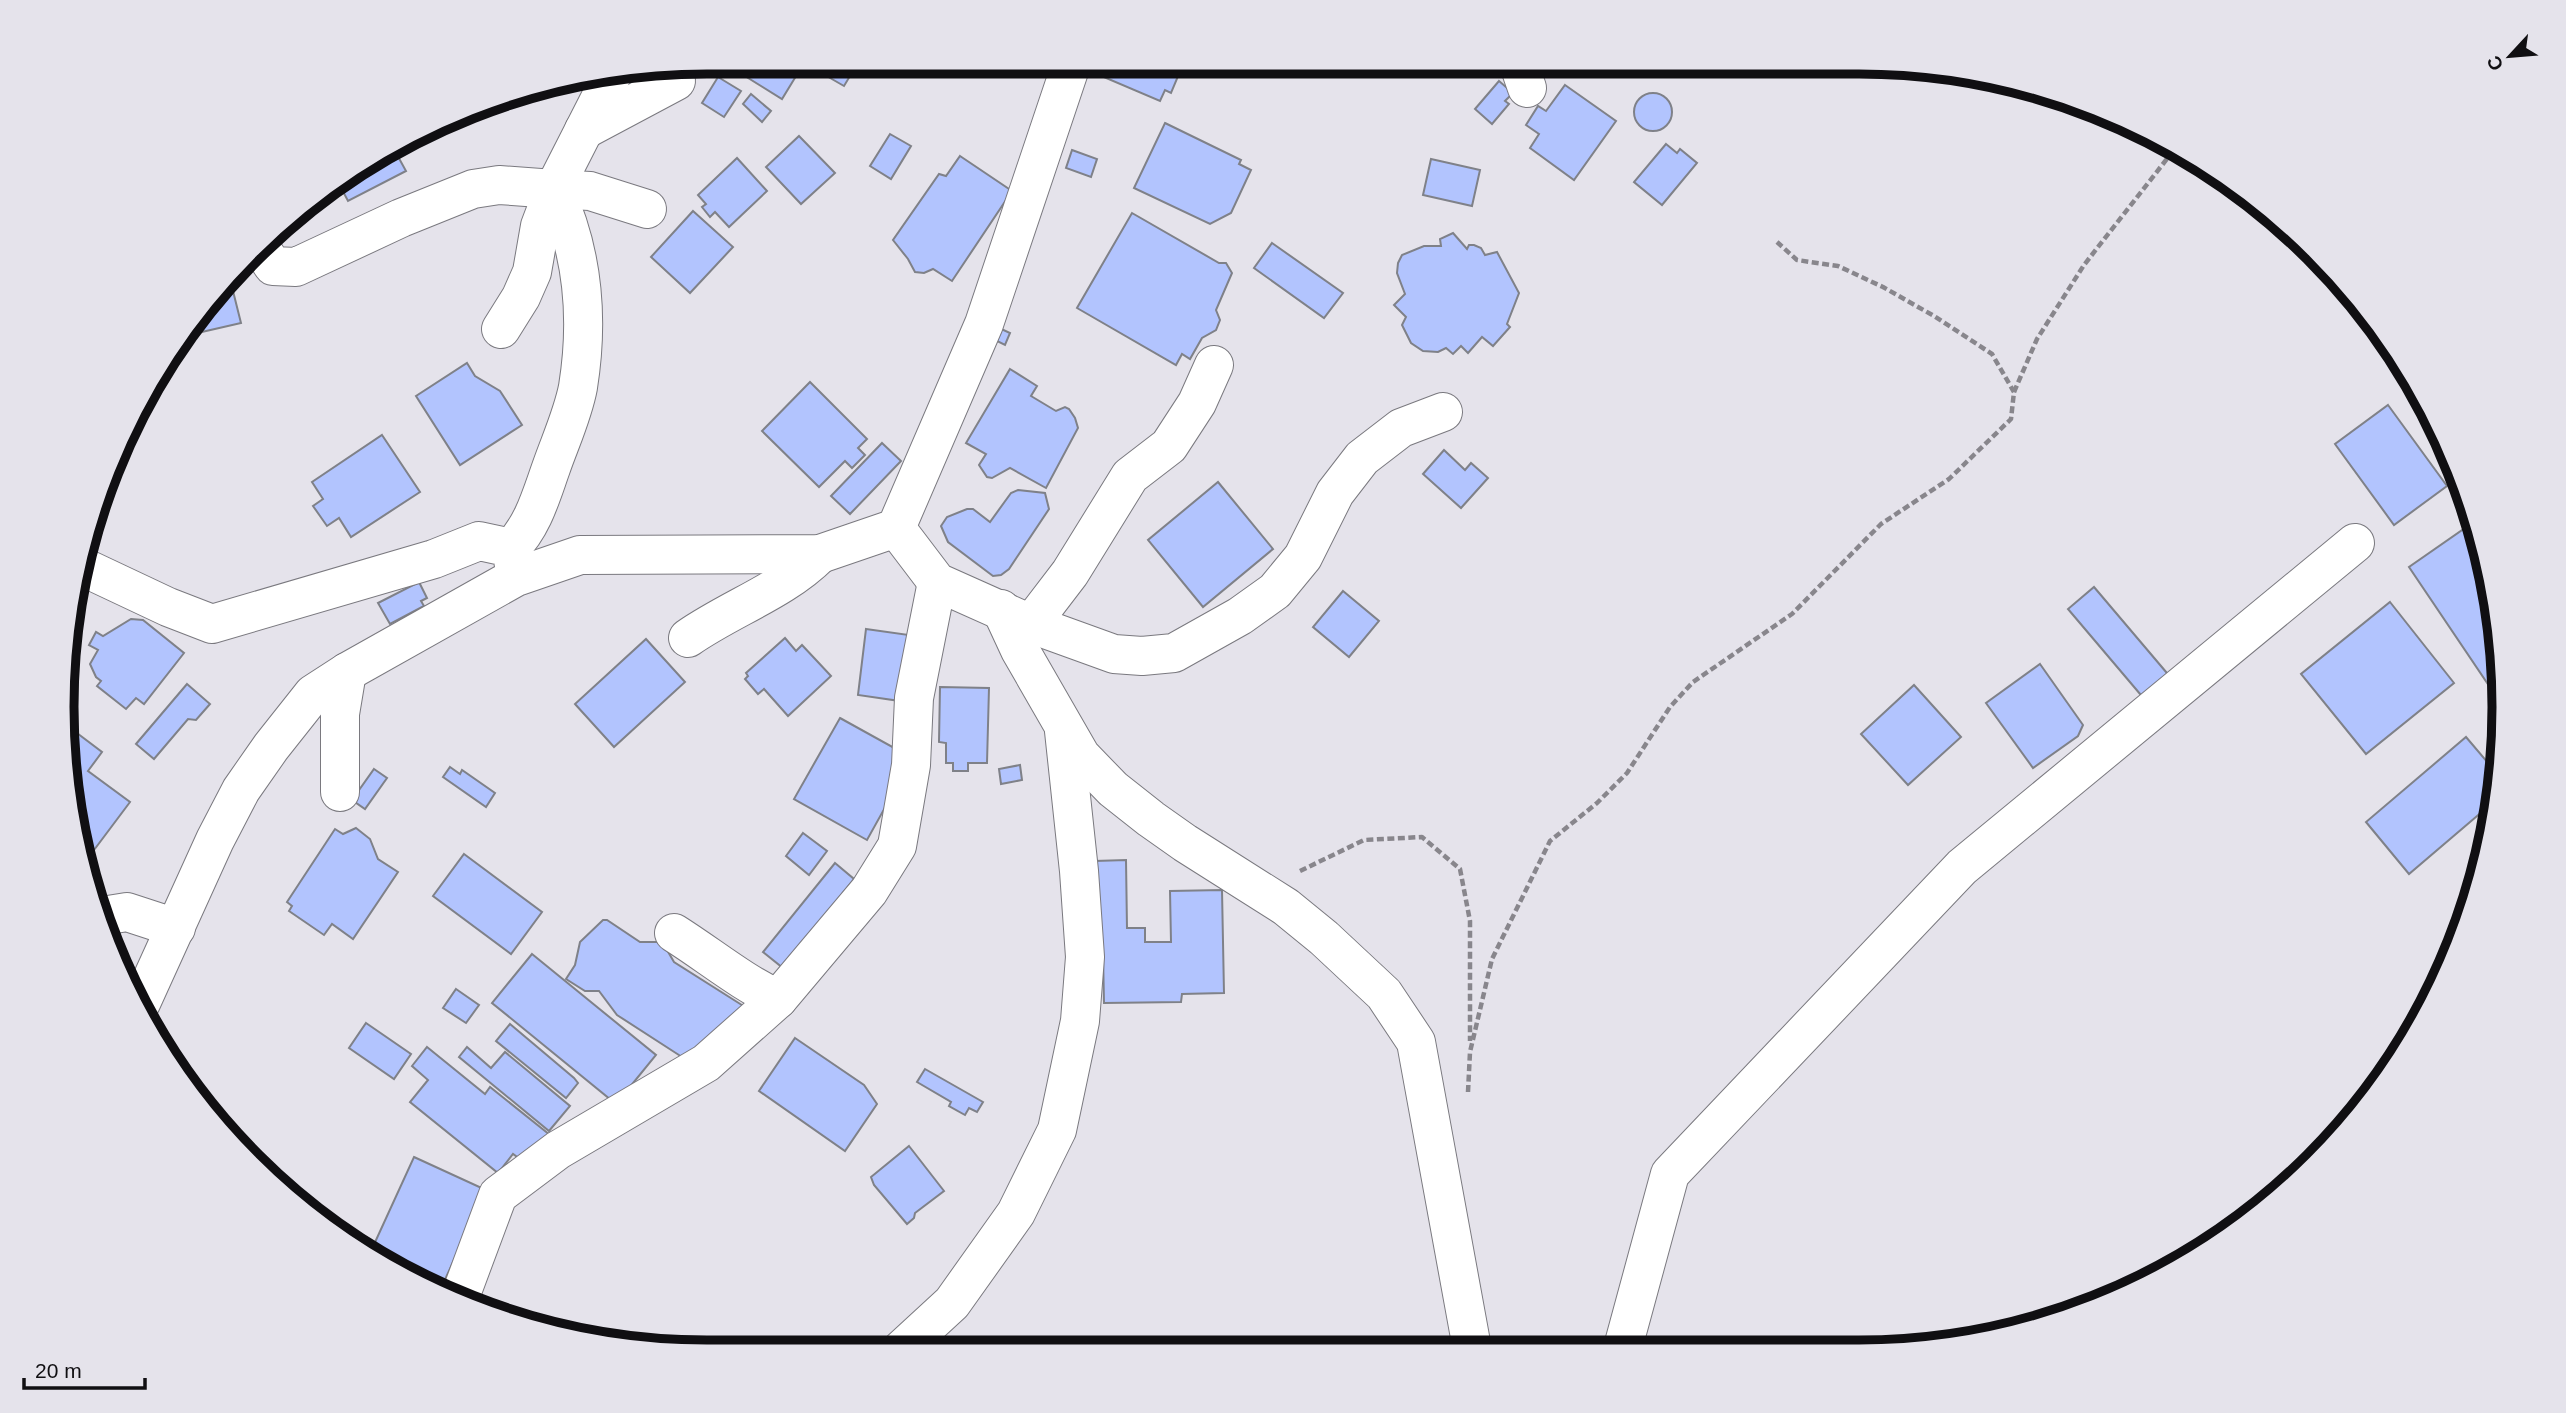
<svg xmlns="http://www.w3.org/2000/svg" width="2566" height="1413" viewBox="0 0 2566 1413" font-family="Arial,sans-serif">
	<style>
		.building { fill: #b2c4fe; stroke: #7f8188; stroke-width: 2 }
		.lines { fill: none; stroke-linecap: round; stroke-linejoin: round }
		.street-casing { stroke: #7a797f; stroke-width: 40 }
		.path { stroke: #88868c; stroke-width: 4.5; stroke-dasharray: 7 3.5; stroke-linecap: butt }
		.street { stroke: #fff; stroke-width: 38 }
		.rim { fill: none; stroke: #100f12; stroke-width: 9 }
	</style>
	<rect width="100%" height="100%" fill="#e5e3eb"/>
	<g class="building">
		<polygon points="736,61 859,61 844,86 804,63 782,99 732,68"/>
		<polygon points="1105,62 1184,62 1171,93 1165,90 1160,101 1099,75"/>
		<polygon points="718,77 741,91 724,117 702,103"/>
		<polygon points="1499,81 1513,93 1505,101 1509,104 1492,124 1475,109"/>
		<polygon points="1565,85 1616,121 1574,180 1530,148 1539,134 1526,125 1538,106 1546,111"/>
		<circle cx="1653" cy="112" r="19"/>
		<polygon points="751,94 771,111 762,122 743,104"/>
		<polygon points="1165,123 1241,160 1239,164 1251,170 1231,213 1210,224 1134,188"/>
		<polygon points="890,134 911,146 891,179 870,166"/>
		<polygon points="799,136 835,173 801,204 766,167"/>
		<polygon points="1666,144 1677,153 1680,149 1697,163 1662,205 1634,182"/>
		<polygon points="1072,150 1097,159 1091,177 1066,168"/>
		<polygon points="395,151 406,171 348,201 338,182"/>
		<polygon points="960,156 1012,191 952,281 933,269 924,273 915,272 908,259 893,240 939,174 946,176"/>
		<polygon points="737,158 767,191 729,227 715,212 710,217 702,207 706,204 698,195"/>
		<polygon points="1431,159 1480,170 1472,206 1423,195"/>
		<polygon points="693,211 733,247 690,293 651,257"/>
		<polygon points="1132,213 1219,263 1226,263 1232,273 1216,310 1220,320 1216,330 1202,338 1190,359 1182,354 1176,365 1077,308"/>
		<polygon points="1453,233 1467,249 1469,245 1474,245 1481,248 1485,255 1497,252 1519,293 1507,324 1510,327 1493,346 1482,337 1468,353 1461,346 1453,354 1446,348 1438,352 1423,351 1411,343 1402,325 1406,317 1394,305 1405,294 1397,273 1398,263 1402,255 1424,246 1441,246 1440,239"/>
		<polygon points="1272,243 1343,293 1324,318 1254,268"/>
		<polygon points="231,283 241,323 180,337"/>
		<polygon points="997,327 1010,333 1005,345 991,338"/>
		<polygon points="467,363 475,376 500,391 522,425 460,465 416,396"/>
		<polygon points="1010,369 1037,386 1031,396 1056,411 1065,407 1069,409 1075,418 1078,428 1046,488 1010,468 992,478 987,477 979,465 986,454 966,443"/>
		<polygon points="810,382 867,439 858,448 865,455 852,468 845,461 819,487 762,431"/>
		<polygon points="2388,405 2447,486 2394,525 2335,444"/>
		<polygon points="382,435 420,492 351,537 339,518 327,526 313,506 323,499 312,482"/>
		<polygon points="882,443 901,461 850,514 831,496"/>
		<polygon points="1444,450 1465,470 1471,463 1488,478 1461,508 1423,474"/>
		<polygon points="1218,482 1273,549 1203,607 1148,540"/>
		<polygon points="1018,490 1045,493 1049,509 1009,569 1001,575 993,576 948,542 941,526 947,517 967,509 973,509 990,522 1011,493"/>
		<polygon points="2468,526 2484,550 2503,664 2502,705 2409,567"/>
		<polygon points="419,582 427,598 421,601 424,606 390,624 378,603"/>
		<polygon points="2094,587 2172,679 2146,701 2068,609"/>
		<polygon points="1343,591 1379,621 1349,657 1313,627"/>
		<polygon points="2390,602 2454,683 2366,754 2301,674"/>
		<polygon points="131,619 143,620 184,653 144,704 136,698 126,709 97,686 101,681 96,677 90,664 98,650 89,645 96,632 103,636"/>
		<polygon points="866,629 909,635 900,701 858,695"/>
		<polygon points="785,638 796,651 802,645 831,676 788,716 764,689 758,694 745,679 748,676 746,673"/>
		<polygon points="646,639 685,682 614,747 575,704"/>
		<polygon points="2040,664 2083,725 2078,736 2033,768 1986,703"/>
		<polygon points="187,684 210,704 196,720 188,719 154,759 136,744"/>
		<polygon points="1914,685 1961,737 1908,785 1861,734"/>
		<polygon points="940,687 989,688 987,763 968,763 968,771 953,771 953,763 946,763 946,743 939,742"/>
		<polygon points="840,718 907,755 902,777 867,840 794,799"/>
		<polygon points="65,724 102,752 88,771 130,802 88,858 63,749"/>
		<polygon points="2466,737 2500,777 2497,799 2409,874 2366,822"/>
		<polygon points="1020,765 1022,780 1001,784 999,769"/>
		<polygon points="450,767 460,774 462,770 495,793 486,807 443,777"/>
		<polygon points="374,769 387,778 365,809 352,800"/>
		<polygon points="356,828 370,839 378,859 398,872 353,939 332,924 324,935 289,911 292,906 287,902 335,829 343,834"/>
		<polygon points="803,833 827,851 809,875 786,856"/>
		<polygon points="464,854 542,912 511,954 433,896"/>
		<polygon points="1126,860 1127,928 1145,928 1145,942 1171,942 1170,891 1222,890 1224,993 1182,994 1181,1002 1104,1003 1103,954 1095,861"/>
		<polygon points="835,863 854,879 783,968 763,952"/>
		<polygon points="603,920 607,920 640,942 657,942 667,950 674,962 745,1007 688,1055 682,1057 617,1015 599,991 585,991 566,979 575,965 580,942"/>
		<polygon points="532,954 656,1055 616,1104 492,1003"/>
		<polygon points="456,989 479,1005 466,1023 443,1008"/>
		<polygon points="366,1023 411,1054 394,1079 349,1048"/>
		<polygon points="510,1024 574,1078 578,1083 566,1098 496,1041"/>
		<polygon points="795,1038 864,1085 877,1104 845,1151 759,1091"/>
		<polygon points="427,1047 485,1094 490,1087 550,1135 532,1168 513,1154 498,1173 410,1102 428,1080 412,1066"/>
		<polygon points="467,1047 491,1068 505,1052 570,1106 549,1131 459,1057"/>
		<polygon points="925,1069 983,1102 977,1112 969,1108 965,1115 949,1106 951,1102 917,1082"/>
		<polygon points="909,1146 944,1191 915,1213 914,1218 907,1224 874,1185 871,1177"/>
		<polygon points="414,1157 486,1190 443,1284 371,1251"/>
	</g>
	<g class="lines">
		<defs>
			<g id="street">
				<polyline points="1518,62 1527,88"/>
				<polyline points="584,130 676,81"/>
				<polyline points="554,189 590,191 647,209"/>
				<path d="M262 250 273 266 296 267 401 218 473 189 499 185 554 189C583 251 589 318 578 387 573 414 560 442 551 468 541 496 533 526 511 548"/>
				<polyline points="501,329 521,297 532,272 540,226 554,189 611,77"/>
				<polyline points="896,528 937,582 1031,624 1114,654 1142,656 1174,653 1240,616 1275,591 1303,557 1335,493 1362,458 1401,428 1443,412"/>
				<polyline points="81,566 168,607 212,624 434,559 479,541 511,548 515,571"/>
				<polyline points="1001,609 1020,650 1081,756 1113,789 1151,819 1185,843 1286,907 1324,938 1384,994 1416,1042 1472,1348"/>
				<polyline points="1031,624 1070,573 1130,476 1169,446 1197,403 1214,365"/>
				<path d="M688 638C731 608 783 591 820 554"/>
				<polyline points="340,792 340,714 347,672"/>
				<polyline points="102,916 127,912 176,928"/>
				<path d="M674 933C709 955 741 982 778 999"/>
				<polyline points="141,1003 215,840 241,790 271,747 313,694 347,672 516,577 580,555 820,554 896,528 984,324 1072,62"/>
				<polyline points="460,1297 498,1195 558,1150 706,1063 778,999 869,891 897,846 911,765 914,698 937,582"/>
				<polyline points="1623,1347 1670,1174 1962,867 2355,543"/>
				<polyline points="901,1350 952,1303 1016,1213 1057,1130 1080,1021 1085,957 1079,871 1064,731"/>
			</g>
		</defs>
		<use href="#street" class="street-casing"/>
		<g class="path">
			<polyline points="2014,392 2037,339 2084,265 2177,146"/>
			<polyline points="1300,871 1364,840 1422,837 1460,869 1470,921 1470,1041"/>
			<polyline points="1468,1092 1470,1052 1492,959 1550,841 1597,803 1627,773 1670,707 1693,682 1792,614 1881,524 1949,479 2011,419 2014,392 1992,354 1934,316 1883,287 1838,266 1797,260 1777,242"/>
		</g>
		<use href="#street" class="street"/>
	</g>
	<path d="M0 0H2566V1413H0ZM707 74H1859A633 633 0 0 1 2492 707V707A633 633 0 0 1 1859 1340H707A633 633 0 0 1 74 707V707A633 633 0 0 1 707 74Z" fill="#e5e3eb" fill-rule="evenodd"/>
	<path class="rim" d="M707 74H1859A633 633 0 0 1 2492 707V707A633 633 0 0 1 1859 1340H707A633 633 0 0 1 74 707V707A633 633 0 0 1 707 74Z"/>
	<g transform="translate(2510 56) rotate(244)" stroke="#e5e3eb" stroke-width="5" paint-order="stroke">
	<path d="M0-5L12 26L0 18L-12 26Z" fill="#100f12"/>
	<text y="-10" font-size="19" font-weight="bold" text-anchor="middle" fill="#100f12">С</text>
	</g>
	<path d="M24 1378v10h121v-10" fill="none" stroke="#100f12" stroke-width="3.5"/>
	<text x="35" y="1378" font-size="21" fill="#100f12" stroke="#e5e3eb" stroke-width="5" paint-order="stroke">20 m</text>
</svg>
